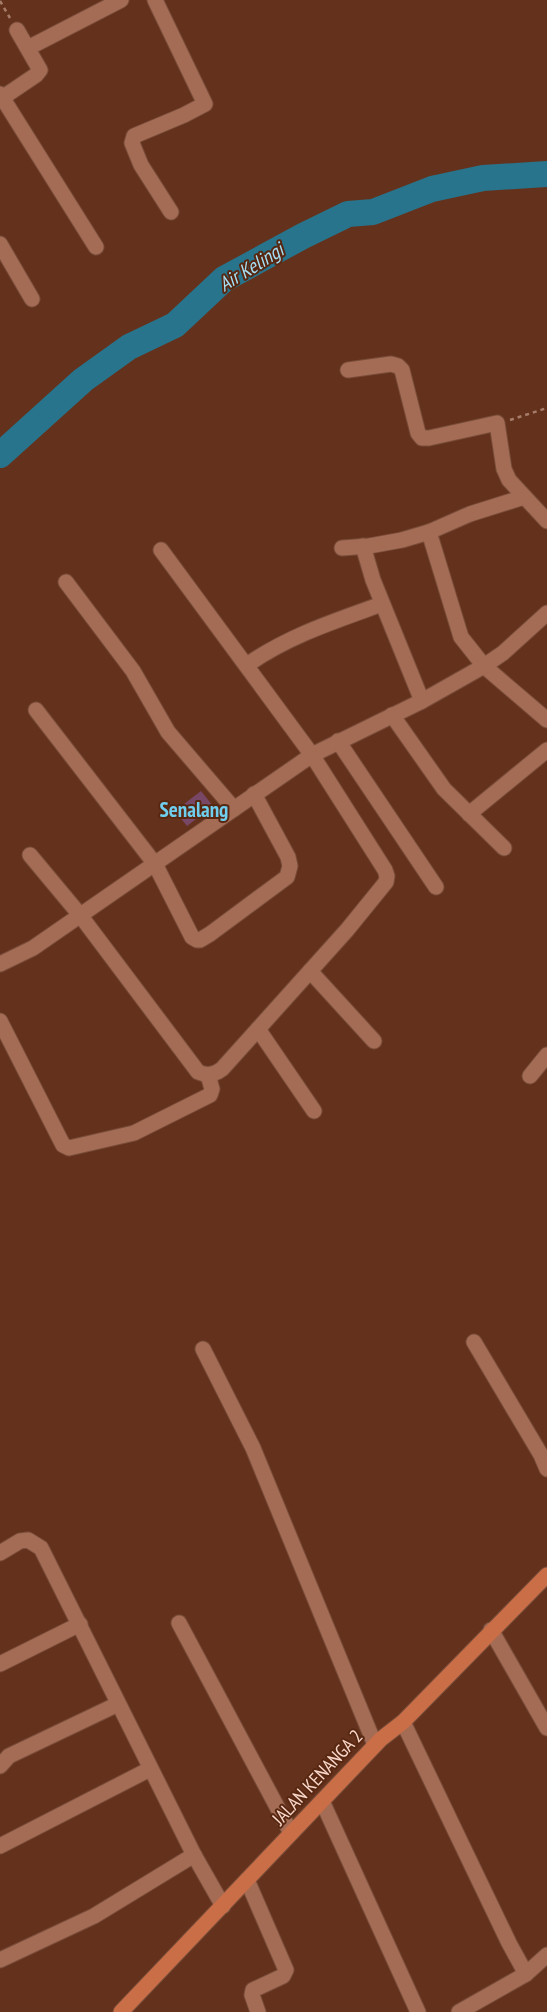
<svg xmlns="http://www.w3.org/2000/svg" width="547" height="2012" viewBox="0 0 547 2012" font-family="'PT Sans Narrow',sans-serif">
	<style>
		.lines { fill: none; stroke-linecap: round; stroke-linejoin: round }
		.river { stroke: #27748c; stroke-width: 26 }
		.building { fill: #794766 }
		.minor-casing { stroke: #794d3a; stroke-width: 17 }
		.major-casing { stroke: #794d3a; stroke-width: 17 }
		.path { stroke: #a67c6a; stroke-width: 2.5; stroke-dasharray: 4 4; stroke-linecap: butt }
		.minor { stroke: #a46c55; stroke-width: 15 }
		.major { stroke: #ca6e47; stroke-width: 15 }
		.labels { text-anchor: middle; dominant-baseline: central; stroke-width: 4; stroke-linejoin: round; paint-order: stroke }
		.street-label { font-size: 19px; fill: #f8d8cb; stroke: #582711 }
		.water-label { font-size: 20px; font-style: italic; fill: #a4dff5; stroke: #582711 }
		.quarter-label { font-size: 21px; font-weight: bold; fill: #6fcded; stroke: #582711 }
	</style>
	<rect width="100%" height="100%" fill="#64321c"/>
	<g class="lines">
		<polyline class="river" points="0,455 83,380 129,347 175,325 224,279 303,236 348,214 373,212 432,189 483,178 547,174"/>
	</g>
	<polygon class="building" points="201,791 213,806 187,826 175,811"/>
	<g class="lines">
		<defs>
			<g id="minor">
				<polyline points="155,0 205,104 184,115 134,136 132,143 141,165 171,212"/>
				<polyline points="28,48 121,0"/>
				<polyline points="0,94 96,247"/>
				<polyline points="2,98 36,75 40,70 17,30"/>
				<polyline points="0,244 32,299"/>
				<polyline points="348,370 391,364 398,366 402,370 418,433 422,438 429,438 497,423 504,469 509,480 547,521"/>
				<polyline points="429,532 461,637 484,666 547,720"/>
				<polyline points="363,546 373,580 422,701"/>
				<polyline points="342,548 369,546 402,540 429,532 470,514 524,497"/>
				<polyline points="66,582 133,671 168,732 234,809"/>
				<path d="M247 665C288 636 335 621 382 604"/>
				<polyline points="36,710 155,864 192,937 197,940 200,940 210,934 287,877 290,866 288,857 254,794"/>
				<polyline points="392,715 444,789 504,848"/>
				<polyline points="338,741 436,887"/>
				<polyline points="469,814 547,750"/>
				<path d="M30 855 80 915 198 1072C207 1076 214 1075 222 1069L347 930 386 882 387 876 385 870 312 755 161 550"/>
				<polyline points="0,964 33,948 312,755 422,701 484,666 503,653 547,613"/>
				<polyline points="310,971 374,1041"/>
				<polyline points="0,1021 63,1145 69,1148 134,1133 210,1095 212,1089 208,1075"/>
				<polyline points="258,1029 314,1111"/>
				<polyline points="530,1076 547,1055"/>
				<polyline points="474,1342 541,1455 547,1469"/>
				<polyline points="203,1349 253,1448 375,1745"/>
				<polyline points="0,1553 20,1541 28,1540 41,1548 194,1855 223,1906"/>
				<polyline points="179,1623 291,1833"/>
				<polyline points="491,1630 547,1728"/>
				<polyline points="0,1664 80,1624"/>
				<polyline points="403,1722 509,1943 526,1974"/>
				<polyline points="0,1766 9,1756 118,1704"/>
				<polyline points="322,1801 418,2012"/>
				<polyline points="0,1846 150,1769"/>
				<polyline points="247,1880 286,1970 283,1976 253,1990 252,1995 258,2012"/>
				<polyline points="0,1960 94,1916 194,1855"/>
				<polyline points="459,2012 526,1974 547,1955"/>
			</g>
			<polyline id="major" points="121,2012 381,1739 403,1722 547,1575"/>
		</defs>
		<use href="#minor" class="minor-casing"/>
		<use href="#major" class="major-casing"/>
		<g class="path">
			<polyline points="0,1 10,18"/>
			<polyline points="510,420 547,408"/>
		</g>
		<use href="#minor" class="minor"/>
		<use href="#major" class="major"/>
	</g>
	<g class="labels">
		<g class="street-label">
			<text transform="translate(317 1777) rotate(-47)">JALAN KENANGA 2</text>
		</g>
		<g class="water-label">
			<text transform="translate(251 267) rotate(-32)">Air Kelingi</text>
		</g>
		<g class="quarter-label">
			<text x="194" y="809">Senalang</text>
		</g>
	</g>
</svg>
